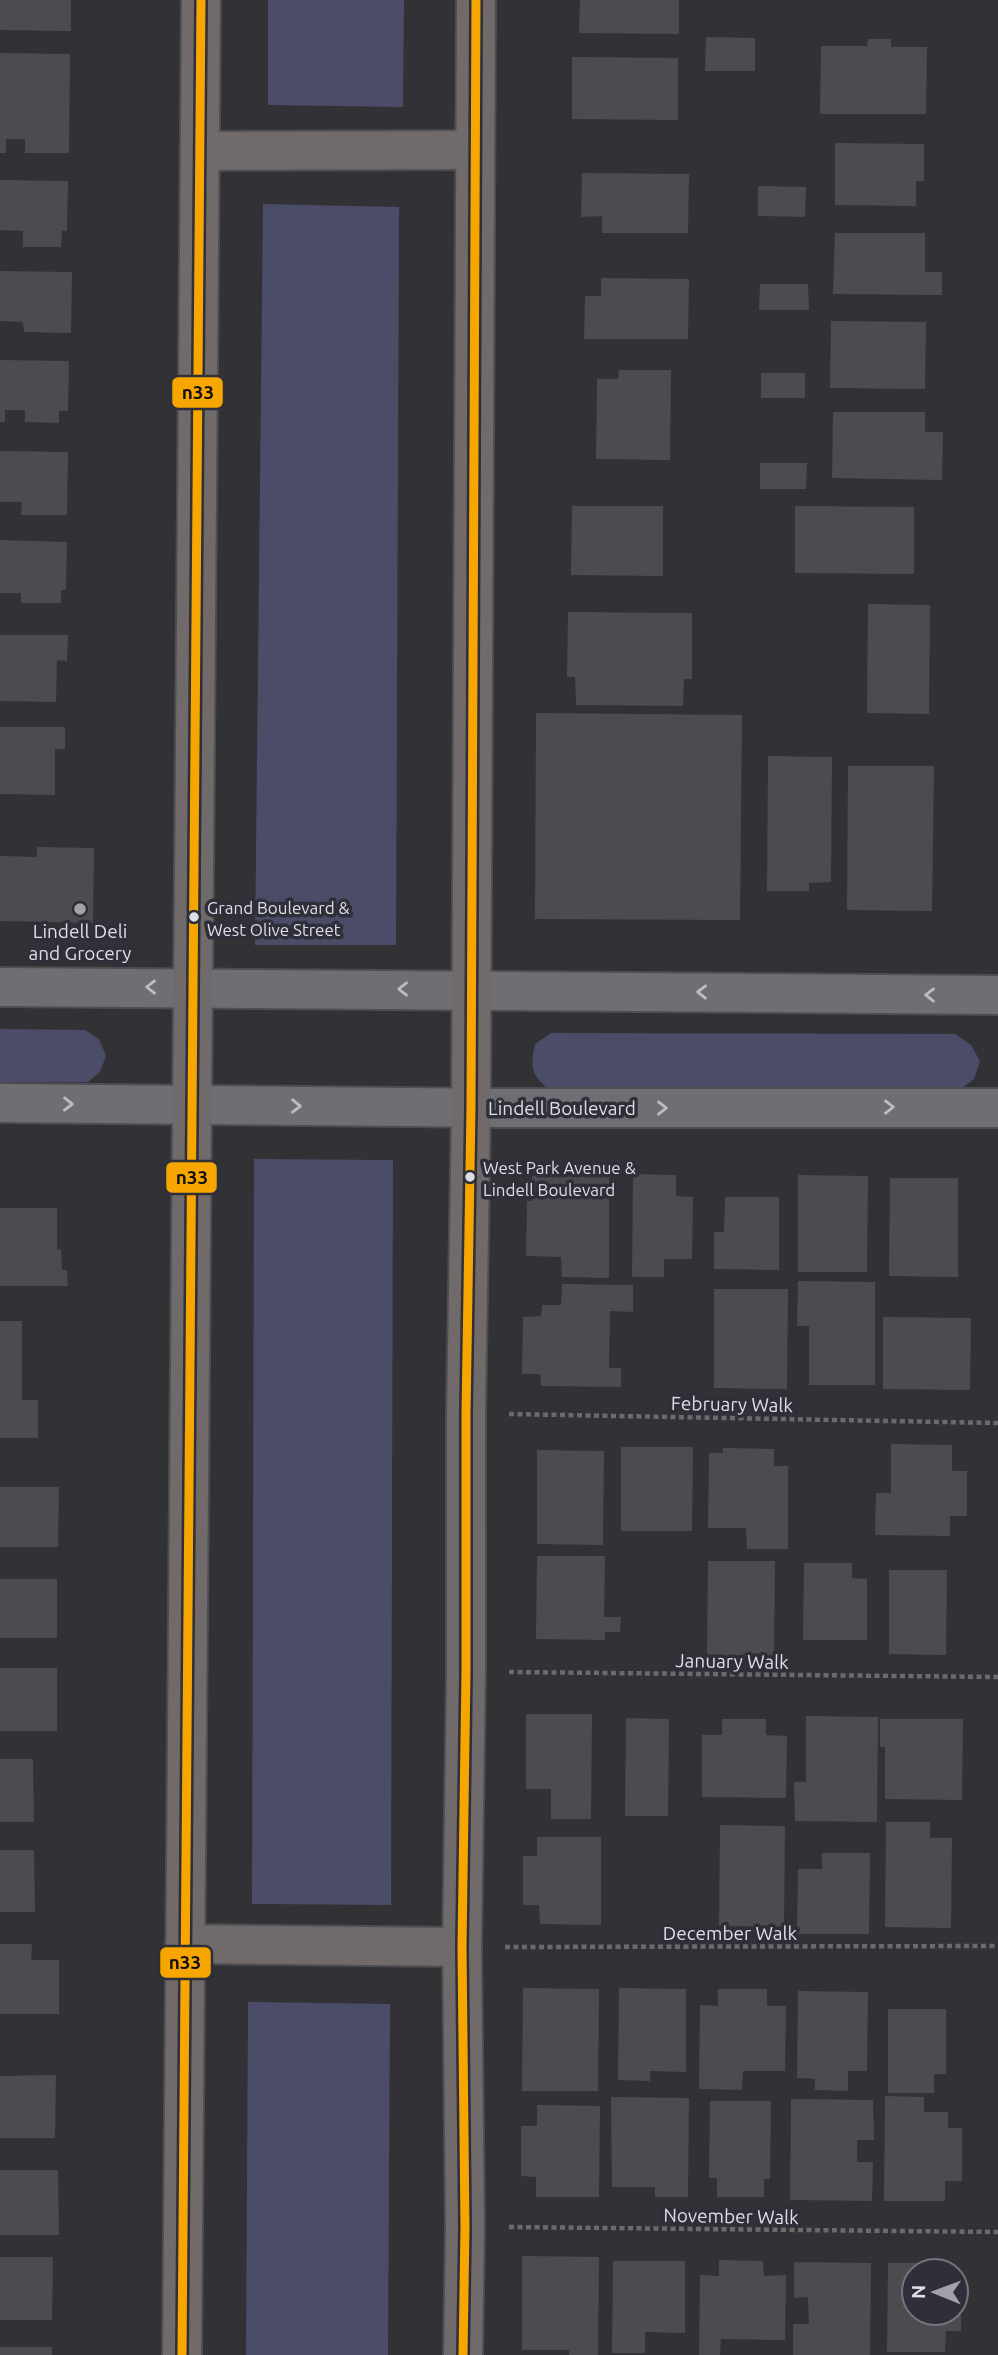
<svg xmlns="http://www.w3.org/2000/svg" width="998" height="2355" viewBox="0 0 998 2355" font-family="Ubuntu,sans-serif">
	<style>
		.green { fill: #4b4c68 }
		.building { fill: #4c4c50 }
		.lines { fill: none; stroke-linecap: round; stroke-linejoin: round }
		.minor-casing { stroke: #4d4d52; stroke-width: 42 }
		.trunk-casing { stroke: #4d4d52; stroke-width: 42 }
		.path { stroke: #6b6b6f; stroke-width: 4.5; stroke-dasharray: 5 3.5; stroke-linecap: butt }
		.minor { stroke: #6f6f73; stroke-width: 38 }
		.trunk { stroke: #706a6a; stroke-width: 38 }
		.bus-1-casing { stroke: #2e2f39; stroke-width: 14 }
		.bus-1 { stroke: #f7a600; stroke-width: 9 }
		.oneway { stroke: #bdbdc3 }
		.poi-dot { fill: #a1a1a8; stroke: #2e2f39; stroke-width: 2.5 }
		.bus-dot { fill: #dedee5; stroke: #2e2f39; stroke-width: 2.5 }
		.labels { text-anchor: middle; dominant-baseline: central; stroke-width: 7; stroke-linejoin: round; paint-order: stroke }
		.bus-label { font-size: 17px; fill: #dedee5; stroke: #2e2f39; text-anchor: start }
		.poi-label { font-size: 19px; fill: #dedee5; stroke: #2e2f39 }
		.street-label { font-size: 19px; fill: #dedee5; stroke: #2e2f39 }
		.line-badge { stroke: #2e2f39; stroke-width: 2.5 }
		.pale-badge-label { font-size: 19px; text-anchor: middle; font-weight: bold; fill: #111 }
	</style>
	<rect width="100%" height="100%" fill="#313136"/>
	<g class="green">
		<polygon points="268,0 404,0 403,107 268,105"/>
		<polygon points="263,204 399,207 396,945 255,945"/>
		<polygon points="0,1029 85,1030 99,1039 106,1056 100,1072 88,1082 0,1082"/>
		<path d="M551 1033 955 1034 971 1045 980 1061 974 1079 957 1092 549 1090C531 1074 530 1068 535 1044Z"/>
		<polygon points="254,1159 393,1160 391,1905 252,1904"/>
		<polygon points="248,2002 390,2004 388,2355 246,2355"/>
	</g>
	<g class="building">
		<polygon points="0,0 71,0 71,31 0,30"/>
		<polygon points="580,0 679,0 679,34 579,33"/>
		<polygon points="706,37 755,38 755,71 705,71"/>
		<polygon points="868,39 891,39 891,47 927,47 926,114 820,114 821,46 867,46"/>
		<polygon points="0,53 70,54 69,153 25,153 25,139 6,139 6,153 0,153"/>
		<polygon points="572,57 678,58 678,120 572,119"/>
		<polygon points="835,143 924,144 924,181 916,181 916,206 835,205"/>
		<polygon points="582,173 689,174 688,233 602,233 602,216 581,217"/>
		<polygon points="0,180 68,181 67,231 62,231 61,247 23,247 23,231 0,230"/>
		<polygon points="758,186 806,187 805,217 758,216"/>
		<polygon points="835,233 925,233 925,272 942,272 942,295 833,294"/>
		<polygon points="0,271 72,272 71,333 24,332 23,322 0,321"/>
		<polygon points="601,278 689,279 688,339 584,339 585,296 601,296"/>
		<polygon points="760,284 808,284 809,310 759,310"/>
		<polygon points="831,321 926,322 925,389 830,388"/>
		<polygon points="0,360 69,361 68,411 59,411 59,423 25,422 25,410 5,410 5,422 0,422"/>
		<polygon points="619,370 671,370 670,460 596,459 597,379 618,379"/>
		<rect x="761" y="373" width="44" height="25"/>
		<polygon points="833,412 925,412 925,432 943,432 942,480 832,478"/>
		<polygon points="0,451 68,452 67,515 21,515 22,502 0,502"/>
		<polygon points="760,463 807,463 806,489 760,489"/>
		<polygon points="572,506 663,506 663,576 571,575"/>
		<polygon points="795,506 914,507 914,574 795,573"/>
		<polygon points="0,540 67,542 66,590 61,590 61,603 21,603 21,593 0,593"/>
		<polygon points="868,604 930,605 929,714 867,713"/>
		<polygon points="568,612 692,613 692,679 684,679 683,706 576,705 575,677 567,677"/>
		<polygon points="0,635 68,635 67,661 57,660 56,702 0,701"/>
		<polygon points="536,713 742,715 740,920 535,919"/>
		<polygon points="0,727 65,727 65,749 55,749 55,795 0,794"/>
		<polygon points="768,756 832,757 831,882 809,883 809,891 767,891"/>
		<polygon points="848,766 934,766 932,911 847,910"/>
		<polygon points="37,847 94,848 93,923 0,921 0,856 37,857"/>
		<polygon points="633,1174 676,1175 676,1196 693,1197 692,1259 664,1259 664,1277 632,1277"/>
		<polygon points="798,1175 868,1176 867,1272 798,1272"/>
		<polygon points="532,1176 609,1177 609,1278 562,1277 561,1257 526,1256 527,1201 532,1201"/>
		<polygon points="890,1178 958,1178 958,1277 889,1276"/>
		<polygon points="725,1197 779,1197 779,1270 714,1269 714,1232 724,1232"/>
		<polygon points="0,1208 57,1208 57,1250 61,1249 62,1270 67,1270 68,1286 0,1286"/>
		<polygon points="798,1281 875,1282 875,1385 809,1385 809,1326 797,1326"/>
		<polygon points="562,1284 633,1285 633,1312 610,1311 609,1368 621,1368 621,1387 541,1386 540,1374 522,1374 523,1317 541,1316 542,1305 561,1305"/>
		<polygon points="714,1289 788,1289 787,1389 714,1388"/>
		<polygon points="883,1317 971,1318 970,1390 883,1389"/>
		<polygon points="0,1321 22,1321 22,1400 38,1400 38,1438 0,1438"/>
		<polygon points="891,1444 952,1445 952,1471 967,1471 967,1516 950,1516 950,1536 875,1535 876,1493 891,1493"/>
		<polygon points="621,1447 693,1447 692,1531 621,1531"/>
		<polygon points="723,1448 774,1449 774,1466 788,1466 788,1549 747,1549 746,1528 708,1528 709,1453 723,1453"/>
		<polygon points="537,1450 604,1451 603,1545 537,1544"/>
		<polygon points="0,1487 59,1487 58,1547 0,1547"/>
		<polygon points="537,1556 605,1556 604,1617 621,1617 620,1632 605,1632 605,1640 536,1639"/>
		<polygon points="708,1561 775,1561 774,1657 707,1657"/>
		<polygon points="804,1563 852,1563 852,1578 867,1579 867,1640 803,1640"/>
		<polygon points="889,1570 947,1570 946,1655 889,1654"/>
		<rect x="0" y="1579" width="57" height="59"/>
		<rect x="0" y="1668" width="57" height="63"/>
		<polygon points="526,1714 592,1714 591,1819 551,1819 551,1789 526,1789"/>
		<polygon points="806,1716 878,1717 877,1822 795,1821 794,1782 806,1782"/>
		<polygon points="626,1718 669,1719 668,1816 625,1816"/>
		<polygon points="722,1719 766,1719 766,1735 787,1736 786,1798 702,1797 702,1735 722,1735"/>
		<polygon points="880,1719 963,1719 962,1800 885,1799 885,1747 880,1747"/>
		<polygon points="0,1759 33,1759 34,1822 0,1822"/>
		<polygon points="886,1822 930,1822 930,1838 952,1838 951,1928 885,1927"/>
		<polygon points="720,1825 785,1826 784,1927 719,1926"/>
		<polygon points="537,1837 601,1837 601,1925 540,1924 539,1905 523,1905 523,1856 537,1856"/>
		<polygon points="0,1850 34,1850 35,1912 0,1912"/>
		<polygon points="822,1853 870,1853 869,1934 797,1934 798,1869 822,1869"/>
		<polygon points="0,1944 32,1944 31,1960 59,1960 59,2014 0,2014"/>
		<polygon points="523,1988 599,1989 598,2091 522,2091"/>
		<polygon points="619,1988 686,1989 686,2072 650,2071 650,2081 618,2080"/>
		<polygon points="718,1989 767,1989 767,2006 786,2006 785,2071 743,2071 742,2090 699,2089 700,2005 718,2006"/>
		<polygon points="798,1991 868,1992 867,2071 848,2071 848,2091 815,2090 815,2079 797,2078"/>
		<polygon points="888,2009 946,2009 946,2074 934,2074 934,2093 888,2093"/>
		<polygon points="56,2075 55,2138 0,2138 0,2076"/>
		<polygon points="885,2096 924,2097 924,2112 948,2112 948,2128 962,2128 962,2181 945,2181 945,2201 884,2201"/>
		<polygon points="611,2097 689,2098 688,2197 655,2197 655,2187 612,2187"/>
		<polygon points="791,2099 873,2100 874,2140 857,2140 857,2162 873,2162 872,2201 790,2200"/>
		<polygon points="710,2101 771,2101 770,2179 764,2179 764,2197 717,2197 717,2178 709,2178"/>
		<polygon points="537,2105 600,2106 599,2197 536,2197 536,2177 521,2176 521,2126 537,2126"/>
		<polygon points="0,2170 58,2170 59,2235 0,2235"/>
		<polygon points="522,2256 599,2257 598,2355 569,2355 569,2350 522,2350"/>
		<polygon points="0,2257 53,2257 52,2320 0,2320"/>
		<polygon points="719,2260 763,2261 764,2276 786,2275 785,2340 721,2339 720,2355 699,2355 700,2275 719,2276"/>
		<polygon points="613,2261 685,2261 685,2333 645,2332 645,2353 612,2353"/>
		<polygon points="794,2262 871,2263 870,2355 793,2355 793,2324 809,2324 808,2297 794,2298"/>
		<polygon points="888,2263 949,2263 948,2271 914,2271 914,2313 956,2313 956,2280 961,2280 961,2331 946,2331 945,2352 887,2352"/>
		<rect x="0" y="2347" width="52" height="8"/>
	</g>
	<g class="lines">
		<defs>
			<g id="minor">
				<polyline points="0,987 998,995"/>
				<polyline points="0,1103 503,1108 998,1108"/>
			</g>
			<g id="trunk">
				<polyline points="200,151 475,150"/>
				<polyline points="185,1944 462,1947"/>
				<polyline points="182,2355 201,0"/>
				<polyline points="463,2355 465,2227 462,1947 466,1672 466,1413 471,1108 476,0"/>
			</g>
		</defs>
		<use href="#minor" class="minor-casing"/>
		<use href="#trunk" class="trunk-casing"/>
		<g class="path">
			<polyline points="509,1414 998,1423"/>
			<polyline points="509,1672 998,1677"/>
			<polyline points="505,1947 998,1946"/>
			<polyline points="509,2227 998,2232"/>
		</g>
		<use href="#minor" class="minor"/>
		<use href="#trunk" class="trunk"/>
		<defs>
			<g id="bus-1">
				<polyline points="182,2355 201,0"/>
				<polyline points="463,2355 465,2227 462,1947 466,1672 466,1413 471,1108 476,0"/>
			</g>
		</defs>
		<use href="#bus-1" class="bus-1-casing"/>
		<use href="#bus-1" class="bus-1"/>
	</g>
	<defs><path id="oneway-chevron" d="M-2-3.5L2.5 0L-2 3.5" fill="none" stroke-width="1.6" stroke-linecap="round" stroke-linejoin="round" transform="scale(1.75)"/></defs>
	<g class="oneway">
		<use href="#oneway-chevron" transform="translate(151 987) rotate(-180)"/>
		<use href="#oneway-chevron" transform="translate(403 989) rotate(-180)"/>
		<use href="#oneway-chevron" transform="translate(702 992) rotate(-179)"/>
		<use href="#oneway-chevron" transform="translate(930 995) rotate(-179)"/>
		<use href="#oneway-chevron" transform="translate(68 1104) rotate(1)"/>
		<use href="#oneway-chevron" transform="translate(296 1106) rotate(1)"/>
		<use href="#oneway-chevron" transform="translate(889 1107)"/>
		<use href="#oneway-chevron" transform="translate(662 1108)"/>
	</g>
	<circle class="poi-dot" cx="80" cy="909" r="7"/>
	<g class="bus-dot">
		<circle cx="194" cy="917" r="6"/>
		<circle cx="470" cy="1177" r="6"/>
	</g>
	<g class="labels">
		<g class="bus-label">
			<text x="207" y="907">Grand Boulevard &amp;<tspan x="207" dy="22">West Olive Street</tspan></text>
			<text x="483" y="1167">West Park Avenue &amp;<tspan x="483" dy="22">Lindell Boulevard</tspan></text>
		</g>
		<g class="poi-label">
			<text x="80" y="931">Lindell Deli<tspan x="80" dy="22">and Grocery</tspan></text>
		</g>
		<g class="street-label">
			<text x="562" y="1108">Lindell Boulevard</text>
			<text transform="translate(732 1404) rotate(1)">February Walk</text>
			<text transform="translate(732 1661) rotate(1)">January Walk</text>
			<text x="730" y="1933">December Walk</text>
			<text transform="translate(731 2216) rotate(1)">November Walk</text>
		</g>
	</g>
	<g class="line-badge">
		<rect x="171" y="376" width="53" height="33" rx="7" fill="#f7a600"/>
		<rect x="165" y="1161" width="53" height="33" rx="7" fill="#f7a600"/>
		<rect x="159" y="1946" width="53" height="33" rx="7" fill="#f7a600"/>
	</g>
	<g class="pale-badge-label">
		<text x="198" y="399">n33</text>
		<text x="192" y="1184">n33</text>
		<text x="185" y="1969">n33</text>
	</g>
	<g transform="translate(935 2292) rotate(271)"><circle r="33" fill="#2e2f39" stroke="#74757e" stroke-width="2"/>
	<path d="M0-5L12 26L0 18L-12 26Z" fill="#a1a1a8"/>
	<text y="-10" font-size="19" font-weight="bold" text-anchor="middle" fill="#dedee5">N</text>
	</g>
</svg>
